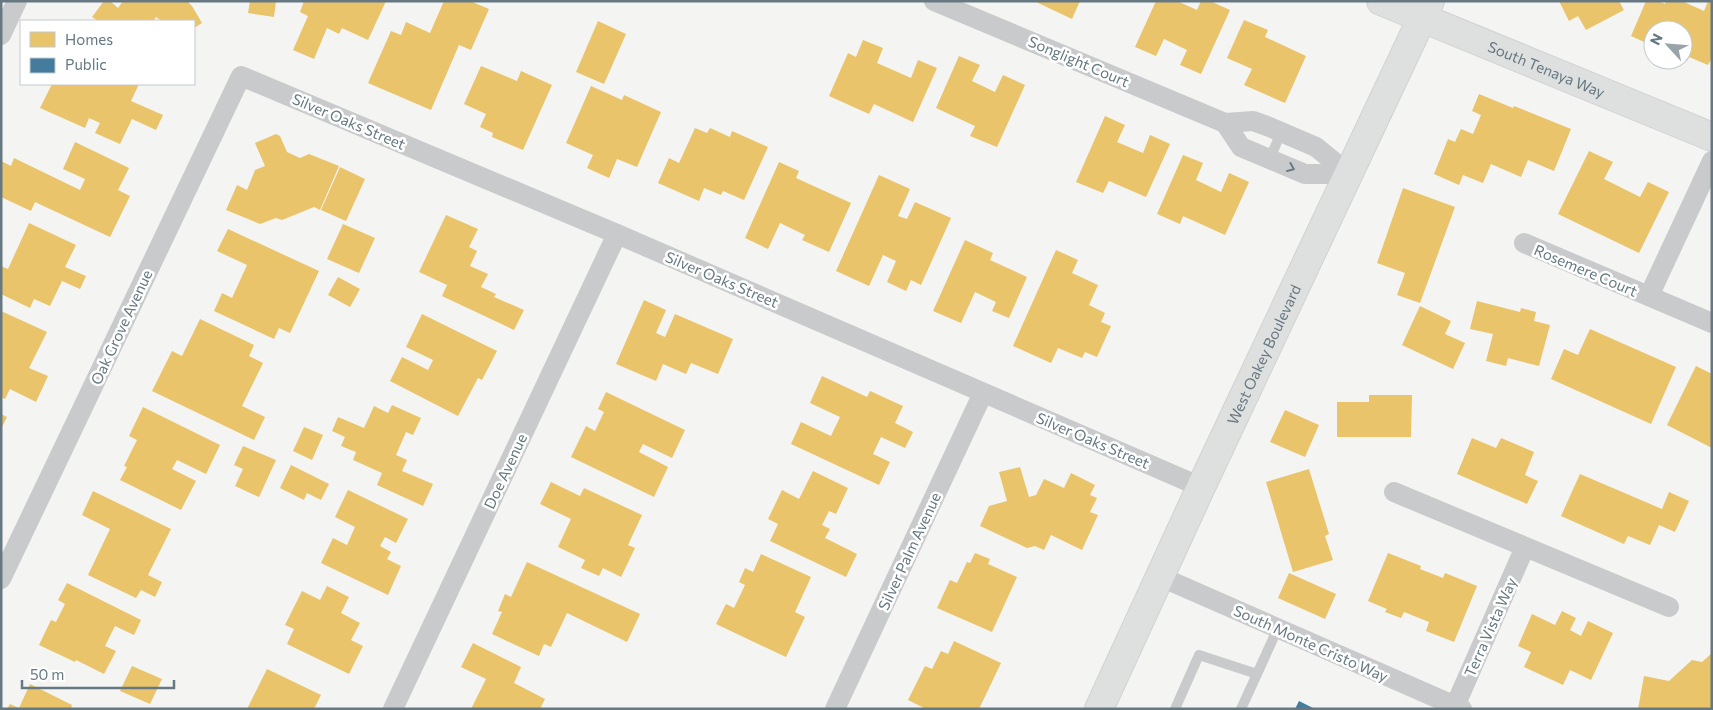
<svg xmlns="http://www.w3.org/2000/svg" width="1713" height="710" viewBox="0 0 1713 710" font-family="Commissioner,sans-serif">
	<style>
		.homes { fill: #e9c46a }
		.public { fill: #457b9d }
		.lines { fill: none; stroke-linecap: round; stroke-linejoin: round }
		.secondary-casing { stroke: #d1d2d3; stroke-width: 30 }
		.lane { stroke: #c9cacb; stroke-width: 10 }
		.street { stroke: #c9cacb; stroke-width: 20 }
		.secondary { stroke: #dedfdf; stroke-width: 28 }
		.oneway { stroke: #6b7c86 }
		.labels { text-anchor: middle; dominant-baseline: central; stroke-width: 5; stroke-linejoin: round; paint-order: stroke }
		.street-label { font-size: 15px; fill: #667882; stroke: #fff }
	</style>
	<rect width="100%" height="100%" fill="#f4f4f3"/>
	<g class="homes">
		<polygon points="104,1 110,1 118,8 123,1 187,1 192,6 202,23 194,28 194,21 162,21 156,17 153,21 98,21 92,17"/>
		<polygon points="250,1 276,1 274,17 248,13"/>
		<polygon points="304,1 386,1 368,40 342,28 339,34 327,28 314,59 293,50 308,16 300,12"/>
		<polygon points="444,1 470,1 489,9 471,50 459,45 431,110 368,83 391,31 401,35 406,22 430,33"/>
		<polygon points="1034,1 1080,1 1072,19"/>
		<polygon points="1156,1 1177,1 1197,10 1201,1 1210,1 1230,10 1201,74 1180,65 1187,50 1164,39 1156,56 1135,47"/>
		<polygon points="1559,1 1619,1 1624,10 1586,30 1578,16 1569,21"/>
		<polygon points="1646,1 1658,1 1665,4 1666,1 1682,1 1704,11 1708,1 1712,1 1712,58 1708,65 1689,57 1687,61 1683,60 1683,30 1653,30 1653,46 1631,36"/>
		<polygon points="1244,20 1268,30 1265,37 1306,56 1285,103 1244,85 1252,69 1227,58"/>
		<polygon points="598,21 626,34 604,84 576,72"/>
		<polygon points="863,40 883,48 877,63 911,78 918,60 937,68 913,122 874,104 869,114 829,96 848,53 856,57"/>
		<polygon points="959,56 980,65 972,81 995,92 1003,75 1025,85 997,147 970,136 975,126 936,108"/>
		<polygon points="481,66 517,81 521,71 552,85 523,150 492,137 493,133 480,127 486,114 464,104"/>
		<polygon points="52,84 139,84 131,101 163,115 156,130 132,119 120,144 95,133 100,123 89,118 85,128 40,108"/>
		<polygon points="591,86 622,100 624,95 661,112 637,167 617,159 609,178 587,168 593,155 566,143"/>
		<polygon points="1479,94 1513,108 1514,106 1571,129 1554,171 1528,160 1521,177 1491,164 1483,183 1463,175 1459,185 1434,174 1448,139 1455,142 1461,129 1473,134 1481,115 1472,111"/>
		<polygon points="1105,116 1125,125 1117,142 1143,153 1150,135 1170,144 1146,197 1109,181 1103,193 1076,182"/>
		<polygon points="695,128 707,133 710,128 730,137 732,131 768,147 744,200 723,191 721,195 704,188 699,201 658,183 669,158 679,163"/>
		<polygon points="276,134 280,136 287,152 300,158 309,154 339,166 320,210 314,207 282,220 276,218 260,224 226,210 237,185 247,190 255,170 265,166 255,143"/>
		<polygon points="75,142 129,168 118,190 130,196 110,237 35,202 31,211 1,197 1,161 11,166 14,158 80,190 85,179 63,169"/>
		<polygon points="1589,151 1613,162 1604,179 1640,197 1648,182 1669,192 1639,253 1558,214"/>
		<polygon points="1183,155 1203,163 1196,180 1221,192 1229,173 1249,182 1225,235 1183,216 1180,224 1157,214"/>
		<polygon points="779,162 799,171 796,178 851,203 829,252 802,240 805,235 780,223 768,249 745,238"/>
		<polygon points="340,167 365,179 346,221 321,210"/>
		<polygon points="879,175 910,189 898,216 907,219 915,202 951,218 921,285 911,280 906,291 887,282 896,261 883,255 869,286 836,271"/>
		<polygon points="1403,188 1455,207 1420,303 1397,295 1405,273 1377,263"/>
		<polygon points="446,215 478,229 469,247 477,251 470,266 488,274 481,287 496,294 494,297 524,310 514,330 442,296 447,285 419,272"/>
		<polygon points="29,223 76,245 65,267 86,276 80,289 62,281 50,306 34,299 30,308 1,294 1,266 8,269"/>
		<polygon points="343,224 375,238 359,273 327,259"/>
		<polygon points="228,229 319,271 290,333 279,328 274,339 214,311 222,293 232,298 247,265 217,251"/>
		<polygon points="965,240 993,253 990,260 1027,277 1009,318 992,311 996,302 975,292 961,323 933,311"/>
		<polygon points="1056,250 1078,260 1072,273 1098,285 1089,305 1105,313 1101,322 1111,326 1097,357 1085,352 1082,358 1058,348 1051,363 1013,346"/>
		<polygon points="338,277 360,289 350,307 328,295"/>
		<polygon points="644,300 666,310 656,333 665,337 675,314 733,339 718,374 691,363 686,374 663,364 656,381 616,364"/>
		<polygon points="1477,301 1520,312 1521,308 1536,312 1534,321 1550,325 1539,366 1508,358 1506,366 1486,361 1493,334 1470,329"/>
		<polygon points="1420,306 1451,321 1445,334 1465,343 1453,369 1402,345"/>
		<polygon points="1,311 47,332 29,368 48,376 36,402 10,389 5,399 1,397"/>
		<polygon points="422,314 497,351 482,380 478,378 458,416 390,381 402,357 428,370 433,360 406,347"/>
		<polygon points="200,319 254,345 249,356 263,363 242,406 265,417 254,440 152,391 172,351 182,356"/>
		<polygon points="1590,329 1676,367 1651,424 1551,379 1564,349 1578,355"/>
		<polygon points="1696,366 1712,374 1712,448 1667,425"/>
		<polygon points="822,376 867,397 870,391 903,406 895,423 913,432 905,448 881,437 873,454 890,462 879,485 791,444 801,422 831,436 840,417 810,403"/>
		<polygon points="606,392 685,430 672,458 643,444 639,452 668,467 654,497 571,457 586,426 595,431 604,412 598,409"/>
		<polygon points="1369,395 1412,395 1411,437 1337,437 1337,402 1369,402"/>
		<polygon points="392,405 421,418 413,435 406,432 396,455 407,460 402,471 433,484 423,506 377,485 382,473 353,460 356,452 341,446 345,437 332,431 338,417 364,428 374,406 388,413"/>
		<polygon points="143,407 220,445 206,474 177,460 172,469 196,481 181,510 120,480 127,467 124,466 137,440 129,436"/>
		<polygon points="1285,410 1319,425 1305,457 1270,442"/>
		<polygon points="1,414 7,417 1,429"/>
		<polygon points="304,427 323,435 312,460 293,451"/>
		<polygon points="1472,438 1496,448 1501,438 1534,452 1525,475 1538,481 1527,504 1457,474"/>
		<polygon points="243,446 276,460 259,497 235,486 243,469 234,465"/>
		<polygon points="291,465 329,484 321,500 307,493 304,500 280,488"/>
		<polygon points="1020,467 1029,497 1036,495 1044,479 1064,488 1071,473 1095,485 1090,495 1097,498 1090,512 1098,515 1082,550 1051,535 1044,550 1035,546 1027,548 980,526 989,506 1007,501 999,472"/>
		<polygon points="1309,469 1329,534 1325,536 1333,560 1293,572 1266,482"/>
		<polygon points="813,471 848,488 836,514 829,511 822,525 830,529 825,538 857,554 846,577 770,541 778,524 768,519 782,490 799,499"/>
		<polygon points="1580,474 1662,509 1669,492 1689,501 1675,532 1659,525 1650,545 1628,536 1624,544 1561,516"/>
		<polygon points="551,482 580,496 584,488 642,515 628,545 635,548 621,577 603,568 599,576 581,568 585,560 558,547 571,519 540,504"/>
		<polygon points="348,490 408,519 396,543 385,537 380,546 391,552 387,559 401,566 388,595 321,563 333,538 347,545 355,527 335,517"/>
		<polygon points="93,491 171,529 148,575 162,582 155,597 141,590 136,598 88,575 110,529 82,515"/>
		<polygon points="975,553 990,559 988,564 1017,577 992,632 937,608 950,580 957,583 967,562 970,563"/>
		<polygon points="1388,553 1421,566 1420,569 1443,578 1445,573 1477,586 1454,642 1426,631 1429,622 1404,612 1401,618 1385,612 1387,609 1368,601"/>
		<polygon points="761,554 811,577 795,612 805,617 786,657 716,624 726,604 734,608 745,585 739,582 745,568 753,572"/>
		<polygon points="527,562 640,614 627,642 567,613 551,647 544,644 539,656 492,634 502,612 498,611 505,594 511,597"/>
		<polygon points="1289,573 1336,594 1325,619 1278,598"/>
		<polygon points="67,583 141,620 134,635 115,626 105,646 116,651 104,674 76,660 75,662 39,645 51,620 56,622 65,604 58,600"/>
		<polygon points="327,586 349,597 341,613 360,623 351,640 363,646 349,674 287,644 294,629 285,625 302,591 320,600"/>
		<polygon points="1562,611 1576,618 1570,630 1581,636 1588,621 1613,633 1591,680 1570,670 1563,685 1524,667 1531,652 1518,646 1532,614 1555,625"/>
		<polygon points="954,641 1001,663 979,709 926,709 908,700 925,666 932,669 941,651 948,654"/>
		<polygon points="473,643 521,667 514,683 545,699 540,709 471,709 486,679 461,667"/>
		<polygon points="1712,653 1712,709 1638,709 1644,676 1669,681 1692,660 1702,662"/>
		<polygon points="132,666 162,679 150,704 120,691"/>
		<polygon points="267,669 321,695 314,709 247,709"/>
		<polygon points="30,684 72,705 71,709 7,709 10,704 19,708"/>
	</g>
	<polygon class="public" points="1299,701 1315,709 1295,709"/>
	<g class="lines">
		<defs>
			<g id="secondary">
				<path id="s1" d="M1381 1 1712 137"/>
				<path id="s2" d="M1099 709 1201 487 1430 1"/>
			</g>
		</defs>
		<use href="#secondary" class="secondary-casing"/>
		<g class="lane">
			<polyline points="1270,159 1281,132"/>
			<polyline points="1175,709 1199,655 1257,674"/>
			<polyline points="1241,709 1278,628"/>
		</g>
		<g class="street">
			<polyline points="934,1 1225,123 1253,121 1267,126 1316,147 1349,174"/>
			<polyline points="1,35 17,1"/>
			<polyline points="1225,123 1241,147 1305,174 1349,174"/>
			<polyline points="1524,243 1712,323"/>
			<polyline points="1649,296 1712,161"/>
			<polyline points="1394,492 1669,607"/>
			<polyline points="1161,577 1462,709"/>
			<polyline points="1,579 241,76 617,234 1201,487"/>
			<polyline points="1455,706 1525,547"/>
			<polyline points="393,709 617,234"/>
			<polyline points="835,709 983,393"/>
		</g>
		<use href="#secondary" class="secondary"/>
	</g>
	<defs><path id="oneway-chevron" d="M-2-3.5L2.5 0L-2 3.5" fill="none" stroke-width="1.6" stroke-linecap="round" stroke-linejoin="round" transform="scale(1.25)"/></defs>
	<use class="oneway" href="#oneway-chevron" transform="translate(1291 168) rotate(23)"/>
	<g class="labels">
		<g class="street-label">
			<text transform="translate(1079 61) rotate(23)">Songlight Court</text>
			<text stroke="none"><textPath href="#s1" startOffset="179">South Tenaya Way</textPath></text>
			<text transform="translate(349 121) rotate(23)">Silver Oaks Street</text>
			<text transform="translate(1586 270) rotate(23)">Rosemere Court</text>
			<text transform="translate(722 279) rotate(23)">Silver Oaks Street</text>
			<text transform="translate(121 327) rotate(-65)">Oak Grove Avenue</text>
			<text stroke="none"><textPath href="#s2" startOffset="391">West Oakey Boulevard</textPath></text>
			<text transform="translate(1093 440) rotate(23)">Silver Oaks Street</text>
			<text transform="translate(505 471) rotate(-65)">Doe Avenue</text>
			<text transform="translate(909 551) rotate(-65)">Silver Palm Avenue</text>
			<text transform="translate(1490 627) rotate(-66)">Terra Vista Way</text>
			<text transform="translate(1311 643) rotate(24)">South Monte Cristo Way</text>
		</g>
	</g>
	<rect width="1713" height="710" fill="none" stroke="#667882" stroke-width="5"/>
	<rect x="20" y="20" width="175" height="65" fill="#ffffff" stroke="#c2c9cd"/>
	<rect x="30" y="32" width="25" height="15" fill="#e9c46a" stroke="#c2c9cd"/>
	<text x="65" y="45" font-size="15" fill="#667882">Homes</text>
	<rect x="30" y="58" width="25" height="15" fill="#457b9d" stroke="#c2c9cd"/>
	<text x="65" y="70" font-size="15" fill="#667882">Public</text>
	<g transform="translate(1668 45) rotate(296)"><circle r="24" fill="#ffffff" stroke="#c2c9cd"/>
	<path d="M0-4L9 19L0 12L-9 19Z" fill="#98a3aa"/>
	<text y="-8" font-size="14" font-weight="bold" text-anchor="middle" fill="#667882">N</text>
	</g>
	<path d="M22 680v8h152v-8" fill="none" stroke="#667882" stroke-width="2.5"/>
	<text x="30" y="680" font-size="15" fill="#667882" stroke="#ffffff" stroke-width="4" paint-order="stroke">50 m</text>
</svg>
